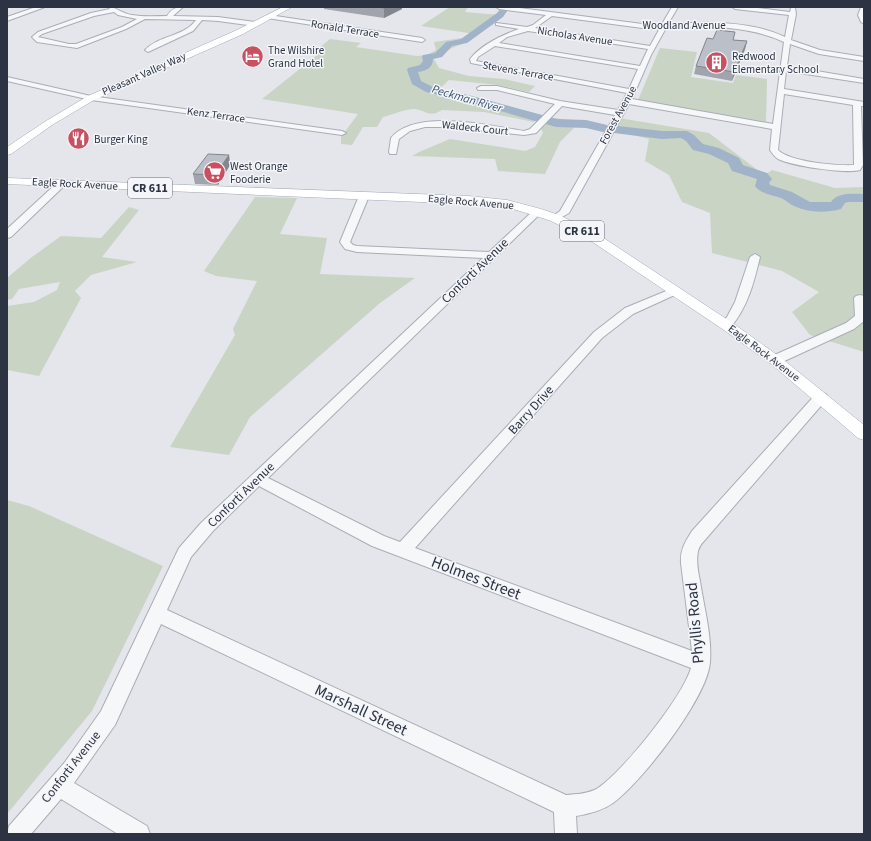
<svg xmlns="http://www.w3.org/2000/svg" width="871" height="841" viewBox="0 0 871 841" font-family="'Source Sans 3',sans-serif">
	<style>
		.green { fill: #c9d4c5 }
		.lines { fill: none; stroke-linecap: round; stroke-linejoin: round }
		.river { fill: #a1b3c9; fill-rule: evenodd }
		.minor-casing { stroke: #a9adb5; stroke-width: 2 }
		.major-casing { stroke: #a3abb6; stroke-width: 1 }
		.minor { fill: #f6f7f9; fill-rule: evenodd }
		.major { fill: #fff; fill-rule: evenodd }
		.wall { fill: #a1a4ac }
		.shaded-wall { fill: #83868c }
		.building { fill: #bbbfc8; stroke: #83868c }
		.labels { text-anchor: middle; dominant-baseline: central; stroke-width: 3; stroke-linejoin: round; paint-order: stroke }
		.far-street-label { font-size: 11px; fill: #2c3443; stroke: #f3f5f8 }
		.far-poi-label { font-size: 11px; fill: #2c3443; stroke: #f3f5f8; text-anchor: start }
		.far-water-label { font-size: 12px; font-style: italic; fill: #385275; stroke: #f3f5f8 }
		.shield { fill: #f3f5f8; stroke: #686e79; stroke-width: 1 }
		.shield-label { font-size: 12px; font-weight: bold; fill: #2c3443 }
		.street-label { font-size: 13px; fill: #2c3443; stroke: #f3f5f8 }
		.near-street-label { font-size: 16px; fill: #2c3443; stroke: #f3f5f8 }
	</style>
	<rect width="100%" height="100%" fill="#e4e6eb"/>
	<g class="green">
		<polygon points="450,7 468,7 465,12 500,15 475,34 421,26"/>
		<path d="M476 36 470 41 452 48 434 59 439 68 469 76 504 79 535 86 529 92 498 85 449 80 438 90 462 94 539 115 534 122 484 112 442 110C429 118 427 111 415 109 408 108 391 115 383 117L377 127H363L352 145 341 144V137L358 114 262 99 321 52 318 49 330 39 361 43 356 47 417 56 427 55 436 50 434 42Z"/>
		<polygon points="660,48 697,52 691,77 733,83 736,75 767,79 766,123 638,100"/>
		<polygon points="555,118 580,122 560,142 545,174 498,171 495,159 412,156 419,152 450,139 525,151 535,147 543,133 541,128"/>
		<polygon points="619,118 709,133 764,175 772,170 835,188 864,187 864,352 810,335 792,312 819,292 782,271 712,253 710,213 682,202 669,175 645,161 649,139 612,130"/>
		<polygon points="255,197 297,198 280,234 327,238 320,274 415,278 380,303 250,417 229,455 170,447 235,335 233,329 257,281 216,276 204,271"/>
		<polygon points="129,207 139,210 102,257 137,262 91,275 75,291 81,298 39,376 7,370 7,306 34,302 57,290 60,282 19,289 12,299 7,300 7,278 32,257 61,236 101,238"/>
		<polygon points="7,500 29,506 163,566 92,711 7,814"/>
	</g>
	<g class="lines">
		<g class="river">
			<path d="M502 7H510L503 17 467 43 452 46 442 57 433 59C433 68 426 71 418 72L421 81 433 87 472 96 557 119 586 120 607 125 609 128 607 131 603 132 586 128 556 127 466 101 426 92 412 84 407 70 408 68 420 65 423 61 422 57 423 55 435 53 446 42 461 39 497 13Z"/>
			<path d="M618 126 662 131H687L694 135 703 144 719 148 739 158 743 165 767 173 772 179 769 183 770 185 792 192 810 202H831C838 192 852 194 864 194V202H848L845 203 841 209C826 213 808 213 794 206 789 204 786 200 781 198 772 195 761 194 755 186L757 179 732 171 728 163 709 154 693 150 686 141 681 138 662 139 614 133 612 130 614 127Z"/>
		</g>
		<defs>
			<g id="minor">
				<polygon points="36,7 45,7 7,21 7,17"/>
				<path d="M108 7C117 7 122 14 132 15 143 17 156 16 167 16 171 9 176 7 183 7L173 16 218 17 255 22 258 24 255 26 218 21 202 20 193 31 148 52 145 50C159 35 184 37 196 20L145 19 126 29 77 48 37 42 32 37 38 32 91 13 110 9ZM114 12 118 15 137 19 122 27 76 44H69L38 37 42 34 94 16Z"/>
				<path d="M496 7H512L650 25 662 24 672 7H678L668 24C707 22 749 20 785 37L789 15 735 9 732 7H750L790 12 791 8H795L796 14 791 40 820 50 864 57V61L819 54 790 44 787 66 864 79V83L786 71 784 89 864 102V106H861L863 165 860 170C845 174 793 166 778 159 775 157 772 153 770 150L772 129 629 104 569 213 555 221 550 218 560 211 615 115 562 106 536 133 524 135 447 127H425L410 131 399 139 396 154H390L389 152 391 138C416 108 490 126 524 131L530 129 555 104 497 90H478L477 88 481 86H497L560 101 618 110 627 93 471 63 470 59C481 45 502 35 519 29L496 25V23L527 27 533 25 546 15 499 9ZM552 16 650 29 660 28 650 46 535 28ZM704 26C732 28 759 30 784 42L773 124 632 99 651 55 666 28ZM528 31 648 49 640 66 499 43 507 37ZM495 46 638 69 629 89 476 61 478 57ZM784 94 853 105 854 165C837 166 790 162 778 150Z"/>
				<polygon points="861,7 864,7 864,24 861,22 858,15"/>
				<polygon points="269,15 422,38 425,40 422,42 267,18 267,16"/>
				<polygon points="7,77 91,96 342,131 346,133 342,135 91,100 7,81"/>
				<polygon points="61,181 66,184 64,186 11,237 7,238 7,229 58,182"/>
				<path d="M364 193 369 196 350 242 353 245 357 246 489 252 534 210 537 209 542 212 268 478 384 536 400 542 594 332 625 308 671 289H679L681 291 679 293 633 314 602 338 415 548 692 651 681 563C680 550 685 542 692 531L816 394 821 393 826 394 828 397 826 400 704 541C701 544 699 547 698 551 696 561 698 572 700 581 704 608 712 635 710 662 708 697 641 783 613 803 603 810 589 814 576 816L577 834H555L554 812 161 624 115 725 74 783 147 826 150 834H118L61 799 31 834H7L9 826 65 762 101 711 179 548 201 523 483 258 357 252 345 249 340 242 359 196ZM259 486 372 546 691 668C682 698 624 770 598 788 589 794 576 794 566 795L167 610 191 557 213 531Z"/>
				<path d="M755 254 760 257C754 282 748 307 730 328H722L720 325 727 317 735 302 750 257Z"/>
				<polygon points="860,295 864,296 864,321 854,329 780,363 770,363 769,360 770,357 846,323 855,316 854,298 856,296"/>
			</g>
			<g id="major">
				<polygon points="283,7 292,7 243,34 94,100 52,125 11,154 7,155 7,147 46,121 88,96 237,30"/>
				<polygon points="7,178 468,196 507,200 541,209 559,215 599,235 731,322 780,357 864,425 864,440 858,438 770,363 721,328 591,241 551,221 533,215 506,207 468,204 7,184"/>
			</g>
		</defs>
		<use href="#minor" class="minor-casing"/>
		<use href="#major" class="major-casing"/>
		<use href="#minor" class="minor"/>
		<use href="#major" class="major"/>
	</g>
	<g class="wall">
		<polygon points="324,7 402,7 402,9 384,18 324,9"/>
		<polygon points="735,32 733,40 747,41 745,49 732,81 694,74 696,66 713,39"/>
		<polygon points="229,155 230,165 218,185 195,184 193,174"/>
	</g>
	<g class="shaded-wall">
		<polygon points="386,7 402,7 402,9 384,18 384,8"/>
		<polygon points="747,41 745,49 732,81 734,72"/>
		<polygon points="229,155 230,165 218,185 215,175"/>
	</g>
	<g class="building">
		<polygon points="376,7 386,7 384,8"/>
		<polygon points="717,30 735,32 733,40 747,41 734,72 696,66 707,38 713,39"/>
		<polygon points="208,154 229,155 215,175 193,174"/>
	</g>
	<defs>
		<symbol id="hotel-disc" viewBox="-11 -11 22 22"><circle r="9.5" fill="#c95060" stroke="#f3f5f8"/><path d="M-6-4.5h1.5V1H6V5H4.5V3h-9V5H-6ZM-4 0a1.8 1.8 0 1 1 3.6 0ZM.5 0V-2.5h3Q6-2.5 6 0Z" fill="#fff"/></symbol>
		<symbol id="building-disc" viewBox="-11 -11 22 22"><circle r="9.5" fill="#c95060" stroke="#f3f5f8"/><path d="M-4-6H4V6H1V3H-1V6H-4ZM-2.5-4.3h1.7v1.8h-1.7ZM.8-4.3h1.7v1.8H.8ZM-2.5-1h1.7V.8h-1.7ZM.8-1h1.7V.8H.8Z" fill="#fff"/></symbol>
		<symbol id="restaurant-disc" viewBox="-11 -11 22 22"><circle r="9.5" fill="#c95060" stroke="#f3f5f8"/><path d="M-5-6h1v4h1v-4h1v4h1v-4h1v5L-1.5 .5V6h-2V.5L-5-1ZM5-6V6H3V1.5H1.5Q1.5-4 5-6Z" fill="#fff"/></symbol>
		<symbol id="supermarket-disc" viewBox="-11 -11 22 22"><circle r="9.5" fill="#c95060" stroke="#f3f5f8"/><path d="M-6-5.5h2.5l.6 2H6L4.5 2H-2.5L-4.4-4H-6ZM-1.5 3.2a1.3 1.3 0 1 0 .1 0ZM3 3.2a1.3 1.3 0 1 0 .1 0Z" fill="#fff"/></symbol>
	</defs>
	<g fill-rule="evenodd">
		<use href="#hotel-disc" x="240" y="44" width="25" height="25"/>
		<use href="#building-disc" x="704" y="50" width="25" height="25"/>
		<use href="#restaurant-disc" x="66" y="126" width="25" height="25"/>
		<use href="#supermarket-disc" x="202" y="160" width="25" height="25"/>
	</g>
	<g class="labels">
		<g class="far-street-label">
			<text x="684" y="25">Woodland Avenue</text>
			<text transform="translate(345 29) rotate(9)">Ronald Terrace</text>
			<text transform="translate(575 36) rotate(9)">Nicholas Avenue</text>
			<text transform="translate(518 71) rotate(10)">Stevens Terrace</text>
			<text transform="translate(144 74) rotate(-24)">Pleasant Valley Way</text>
			<text transform="translate(216 115) rotate(8)">Kenz Terrace</text>
			<text transform="translate(618 115) rotate(-61)">Forest Avenue</text>
			<text transform="translate(475 128) rotate(6)">Waldeck Court</text>
			<text transform="translate(75 184) rotate(3)">Eagle Rock Avenue</text>
			<text transform="translate(471 202) rotate(5)">Eagle Rock Avenue</text>
			<text transform="translate(764 353) rotate(37)">Eagle Rock Avenue</text>
		</g>
		<g class="far-poi-label">
			<text x="268" y="50">The Wilshire<tspan x="268" dy="13">Grand Hotel</tspan></text>
			<text x="732" y="56">Redwood<tspan x="732" dy="13">Elementary School</tspan></text>
			<text x="94" y="139">Burger King</text>
			<text x="230" y="166">West Orange<tspan x="230" dy="13">Fooderie</tspan></text>
		</g>
		<g class="far-water-label">
			<text transform="translate(467 99) rotate(16)">Peckman River</text>
		</g>
		<g class="shield">
			<rect x="128" y="178" width="44" height="20" rx="3"/>
			<rect x="560" y="221" width="44" height="20" rx="3"/>
		</g>
		<g class="shield-label">
			<text x="150" y="188">CR 611</text>
			<text x="582" y="231">CR 611</text>
		</g>
		<g class="street-label">
			<text transform="translate(475 271) rotate(-44)">Conforti Avenue</text>
			<text transform="translate(531 410) rotate(-48)">Barry Drive</text>
			<text transform="translate(241 495) rotate(-44)">Conforti Avenue</text>
			<text transform="translate(71 767) rotate(-52)">Conforti Avenue</text>
		</g>
		<g class="near-street-label">
			<text transform="translate(476 578) rotate(21)">Holmes Street</text>
			<text transform="translate(695 623) rotate(-95)">Phyllis Road</text>
			<text transform="translate(361 710) rotate(25)">Marshall Street</text>
		</g>
	</g>
	<rect width="871" height="841" fill="none" stroke="#2c3443" stroke-width="16"/>
</svg>
